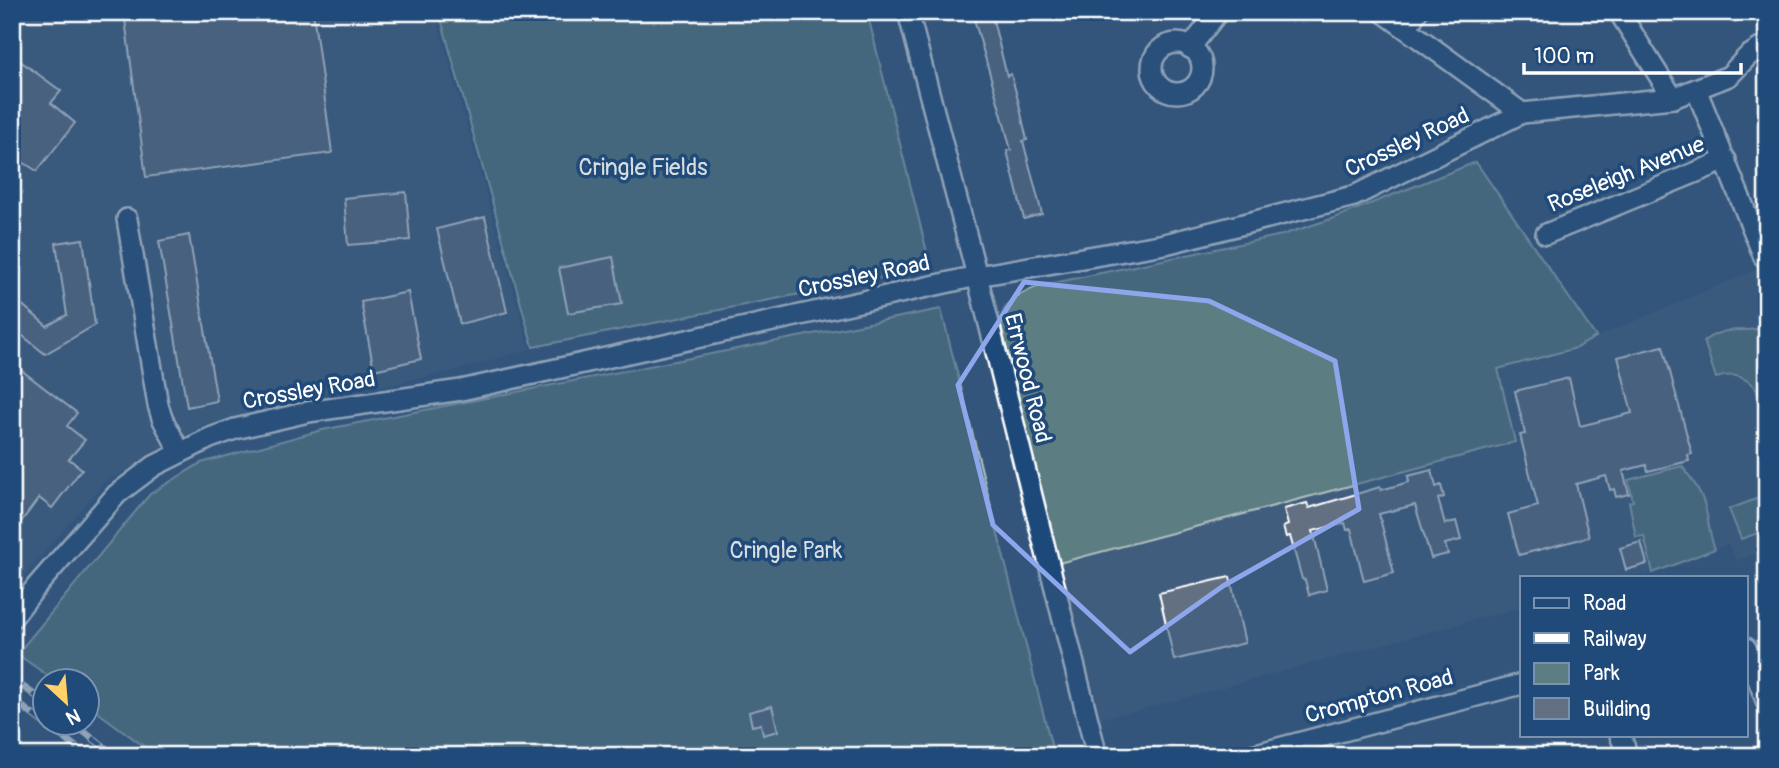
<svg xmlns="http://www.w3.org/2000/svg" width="1779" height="768" viewBox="0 0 1779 768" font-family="Pangolin,sans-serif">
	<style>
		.built { fill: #415d7e }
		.green { fill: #5c7d81; stroke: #aebec0; stroke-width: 2 }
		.building { fill: #636f82; stroke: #fff; stroke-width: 2 }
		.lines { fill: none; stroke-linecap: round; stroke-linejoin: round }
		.minor-casing { stroke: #fff; stroke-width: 24 }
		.minor { stroke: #1f4a7a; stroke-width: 19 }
		.rail-casing { stroke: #fff; stroke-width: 7 }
		.rail { stroke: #1f4a7a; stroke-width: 4.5; stroke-dasharray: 13; stroke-linecap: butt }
		.marked { fill: none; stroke: #8ea6ec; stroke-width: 5; stroke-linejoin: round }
		.labels { text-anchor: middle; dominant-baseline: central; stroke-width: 7; stroke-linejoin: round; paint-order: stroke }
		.street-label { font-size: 23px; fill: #fff; stroke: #1f4a7a }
		.park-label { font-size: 23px; fill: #d6dee0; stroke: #1f4a7a }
	</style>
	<rect width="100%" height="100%" fill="#33557c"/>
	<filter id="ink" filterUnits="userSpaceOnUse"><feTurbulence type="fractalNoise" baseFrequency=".0143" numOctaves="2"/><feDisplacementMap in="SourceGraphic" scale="14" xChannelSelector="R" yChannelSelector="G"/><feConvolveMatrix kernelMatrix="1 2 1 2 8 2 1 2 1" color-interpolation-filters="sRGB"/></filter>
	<g filter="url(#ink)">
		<g class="built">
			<polygon points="12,12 435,12 530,349 469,367 388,386 336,390 295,400 241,417 182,442 105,482 12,590"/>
			<polygon points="1476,162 1596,337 1767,265 1767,550 1736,561 1728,544 1644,577 1643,574 1631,577 1522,577 1522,607 1133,712 1097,719 1000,321 1002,311 1007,305 1013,298 1039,286 1261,241 1308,227"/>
		</g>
		<g class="green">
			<polygon points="439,12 867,12 931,268 533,347"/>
			<path d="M1476 162 1596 337 1576 348 1498 369 1515 442 1059 563 1000 321C1004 301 1020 293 1039 286L1282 235 1334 218Z"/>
			<polygon points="941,309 1054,756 157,756 88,705 88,680 54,680 17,654 150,494 201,463 322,430"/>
			<path d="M1767 327V407C1756 385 1743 369 1716 378L1704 341C1726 324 1743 334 1767 327Z"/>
			<path d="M1682 466C1690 477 1699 487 1703 500 1709 516 1708 533 1715 549L1653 573 1644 536 1636 537 1629 502 1633 501 1628 480Z"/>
			<polygon points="1767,495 1767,530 1741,539 1729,509"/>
		</g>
		<g class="building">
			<polygon points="124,12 313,12 332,153 146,177"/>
			<polygon points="972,12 991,12 1007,76 1011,74 1019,104 1027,140 1023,141 1042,214 1024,219 1007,151 1011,150 1002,116"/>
			<polygon points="12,55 61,91 51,103 75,123 37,171 21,161 12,173"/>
			<polygon points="406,192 410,240 348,245 344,198"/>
			<polygon points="485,217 507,312 460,324 437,229"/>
			<polygon points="189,235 217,401 187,407 159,241"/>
			<polygon points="83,239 95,325 45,354 12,327 12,296 47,326 67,315 56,243"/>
			<polygon points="613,257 622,304 568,313 559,268"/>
			<polygon points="408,292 421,359 374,370 361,302"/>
			<polygon points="1663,346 1692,454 1688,455 1689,461 1648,471 1646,465 1623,471 1629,494 1616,497 1614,489 1610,490 1606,476 1576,484 1589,537 1519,555 1508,514 1538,506 1520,435 1525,434 1515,391 1569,378 1580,426 1632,413 1618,357"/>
			<polygon points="12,363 77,413 67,426 85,440 69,459 82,469 52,508 39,498 12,534"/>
			<polygon points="1432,470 1436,487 1441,485 1444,497 1438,499 1445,524 1456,521 1461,540 1445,544 1448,554 1431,558 1415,505 1379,514 1394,573 1364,581 1351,529 1347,530 1345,523 1313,531 1327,590 1309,595 1305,580 1302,579 1290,536 1286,537 1283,527 1288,525 1284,509 1307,503 1309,508 1380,487 1381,490 1409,482 1408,476"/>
			<polygon points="1641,542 1647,564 1626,570 1620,548"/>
			<polygon points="1230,577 1245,643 1174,660 1159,593"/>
			<polygon points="772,706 778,731 763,735 761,724 752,726 749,712"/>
		</g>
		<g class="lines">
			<defs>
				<g id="minor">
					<polyline points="908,12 977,276 1097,756"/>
					<polyline points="1383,12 1522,113"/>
					<polyline points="1619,12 1673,98"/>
					<polyline points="1406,28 1417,12"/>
					<circle cx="1177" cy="68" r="25"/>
					<polyline points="1190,48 1218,12"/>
					<polyline points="1696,89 1764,257"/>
					<polyline points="127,219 158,405 162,418 180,452"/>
					<polyline points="1546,234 1726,160"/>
					<polyline points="12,618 36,587 117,494 154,466 210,438 235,429 308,412 461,390 977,276 1165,244 1354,196 1522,113 1673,98 1729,76 1748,56 1767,44"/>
					<polyline points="1746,648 1767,703"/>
					<polyline points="1620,735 1628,756"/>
					<polyline points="1248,756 1522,684"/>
				</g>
			</defs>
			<use href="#minor" class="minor-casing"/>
			<use href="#minor" class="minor"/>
			<defs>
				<g id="rail">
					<polyline points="12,679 46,703"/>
					<polyline points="12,699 88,756"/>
					<polyline points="71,722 116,756"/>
				</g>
			</defs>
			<use href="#rail" class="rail-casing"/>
			<use href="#rail" class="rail"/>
		</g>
	</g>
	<path d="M0 0H1779V768H0ZM1024 282 1209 301 1335 361 1359 509 1223 586 1130 652 993 525 958 385Z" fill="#33557c" fill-opacity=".55" fill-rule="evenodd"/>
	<path class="marked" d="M1024 282 1209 301 1335 361 1359 509 1223 586 1130 652 993 525 958 385Z"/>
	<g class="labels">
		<g class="street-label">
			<text transform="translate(1407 142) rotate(-25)">Crossley Road</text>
			<text transform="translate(1626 174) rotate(-22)">Roseleigh Avenue</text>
			<text transform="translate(864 276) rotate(-12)">Crossley Road</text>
			<text transform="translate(1028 378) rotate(76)">Errwood Road</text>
			<text transform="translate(309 390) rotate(-10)">Crossley Road</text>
			<text transform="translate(1379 696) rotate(-15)">Crompton Road</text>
		</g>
		<g class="park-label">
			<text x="643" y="167">Cringle Fields</text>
			<text x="786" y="550">Cringle Park</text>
		</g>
	</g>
	<rect width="1779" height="768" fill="none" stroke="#1f4a7a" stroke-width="42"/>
	<rect x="21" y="21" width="1737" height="726" fill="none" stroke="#fff" stroke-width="2.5" filter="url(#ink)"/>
	<rect x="1520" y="576" width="228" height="161" fill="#1f4a7a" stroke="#7992af" stroke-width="2"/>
	<rect x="1534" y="598" width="35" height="10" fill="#1f4a7a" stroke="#7992af" stroke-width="2"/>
	<text x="1583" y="610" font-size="21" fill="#ffffff">Road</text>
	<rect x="1534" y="633" width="35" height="10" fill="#ffffff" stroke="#7992af" stroke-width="2"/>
	<text x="1583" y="646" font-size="21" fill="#ffffff">Railway</text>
	<rect x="1534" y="663" width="35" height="21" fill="#5c7d81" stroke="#7992af" stroke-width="2"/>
	<text x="1583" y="680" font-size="21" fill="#ffffff">Park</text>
	<rect x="1534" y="698" width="35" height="21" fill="#636f82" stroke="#7992af" stroke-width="2"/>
	<text x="1583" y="716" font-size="21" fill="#ffffff">Building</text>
	<g transform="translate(66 702) rotate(154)"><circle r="33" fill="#1f4a7a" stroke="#7992af" stroke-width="2"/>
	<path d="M0-5L12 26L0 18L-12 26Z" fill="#ffd166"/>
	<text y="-10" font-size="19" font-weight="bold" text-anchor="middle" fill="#ffffff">N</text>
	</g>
	<path d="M1524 63v10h217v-10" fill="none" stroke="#ffffff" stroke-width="3.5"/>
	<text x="1534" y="63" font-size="21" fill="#ffffff" stroke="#1f4a7a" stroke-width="5" paint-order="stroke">100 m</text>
</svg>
